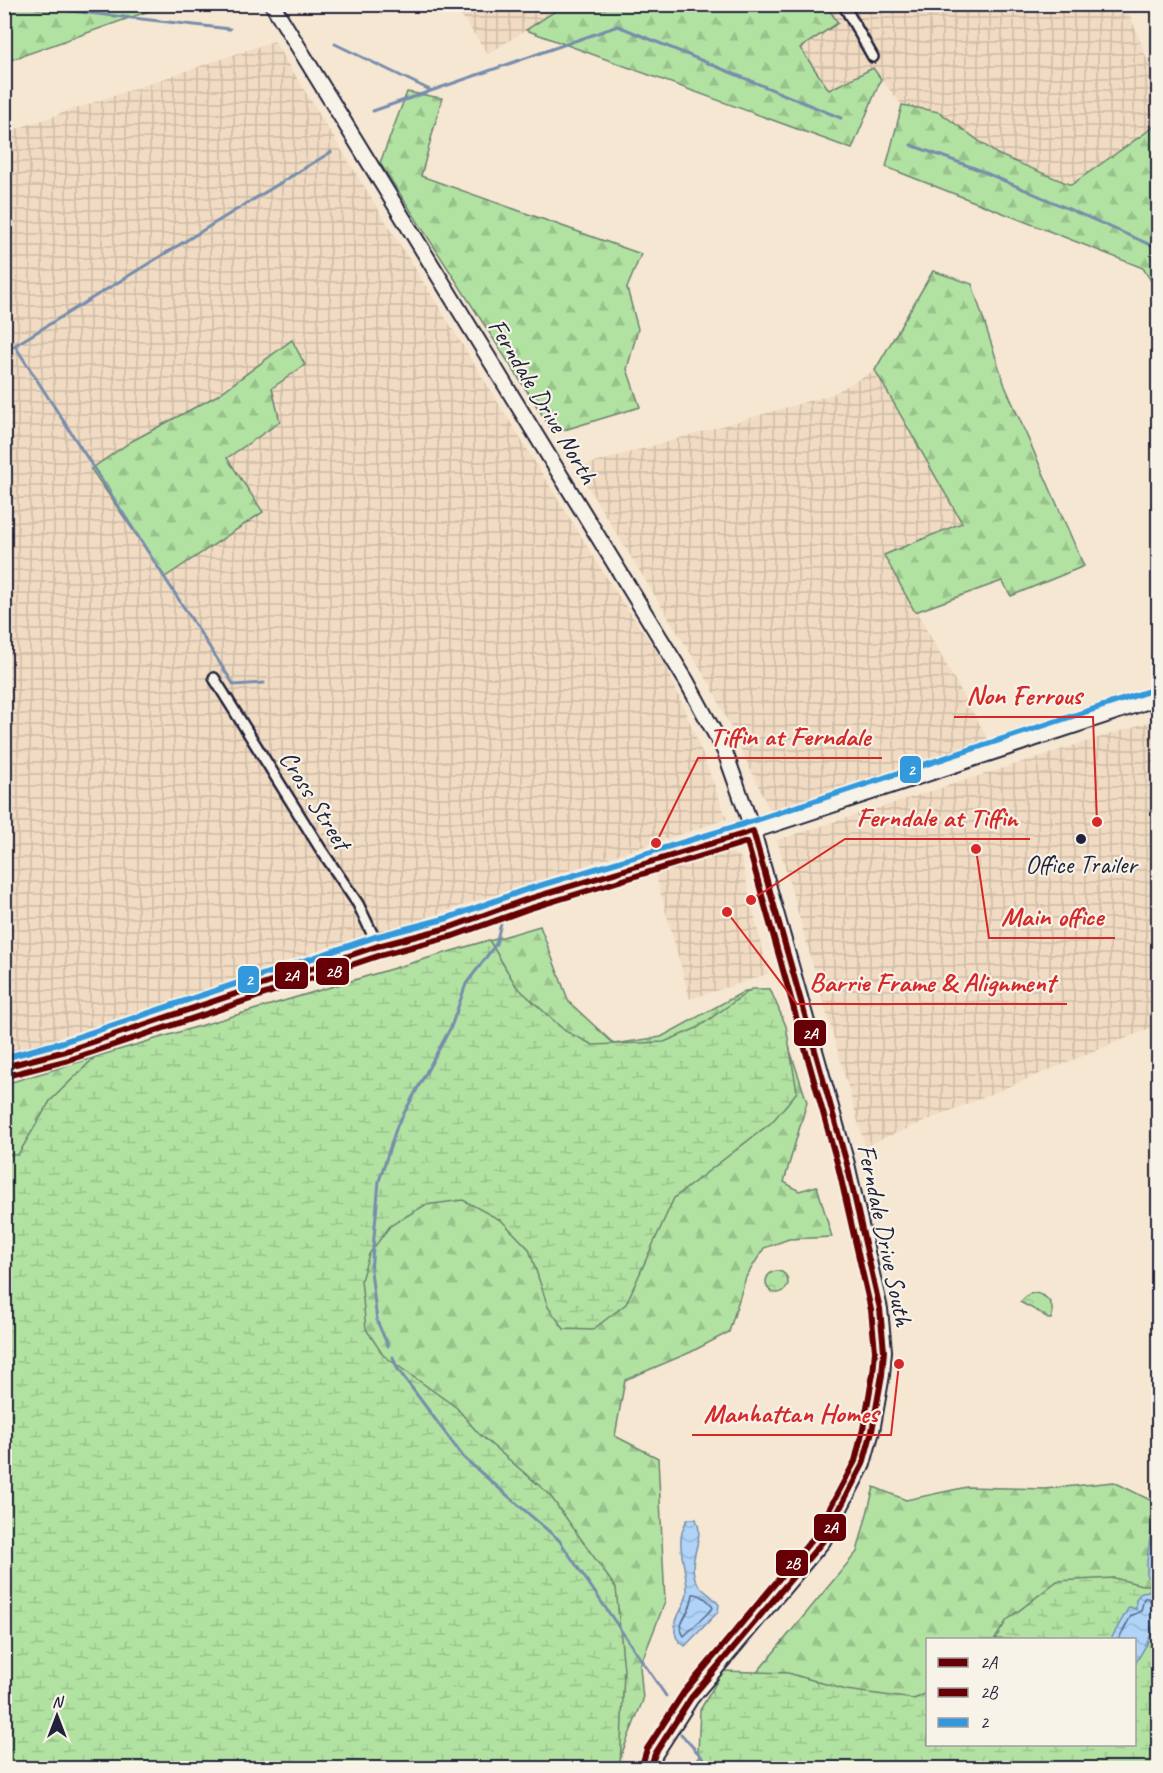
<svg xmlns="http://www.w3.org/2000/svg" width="1163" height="1773" viewBox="0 0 1163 1773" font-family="Caveat,sans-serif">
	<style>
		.industrial { fill: url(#industrial-grid) }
		.forest { fill: url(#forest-firs); stroke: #6a826e; stroke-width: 1.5; fill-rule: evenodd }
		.wetland { fill: url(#wetland-marsh); stroke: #6a826e; stroke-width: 1.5 }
		.park { fill: url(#park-crowns); stroke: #6a826e; stroke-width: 1.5 }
		.water { fill: url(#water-waves); stroke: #778dac; stroke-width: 1.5 }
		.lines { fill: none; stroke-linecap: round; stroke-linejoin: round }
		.shore { stroke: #5a6987; stroke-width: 1.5 }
		.stream { stroke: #778dac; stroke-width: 3 }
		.street-casing { stroke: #22223b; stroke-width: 14 }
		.secondary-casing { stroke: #22223b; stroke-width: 18 }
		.street { stroke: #f7f3e8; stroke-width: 9 }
		.secondary { stroke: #f7f3e8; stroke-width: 14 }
		.bus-1-casing { stroke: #f7f3e8; stroke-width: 10 }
		.bus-2-casing { stroke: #f7f3e8; stroke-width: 10 }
		.bus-3-casing { stroke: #f7f3e8; stroke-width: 10 }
		.bus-1 { stroke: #660006; stroke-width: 6 }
		.bus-2 { stroke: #660006; stroke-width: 6 }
		.bus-3 { stroke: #39d; stroke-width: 6 }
		.poi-dot { fill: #22223b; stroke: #f7f3e8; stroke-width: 2 }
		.labels { text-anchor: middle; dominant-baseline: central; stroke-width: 4.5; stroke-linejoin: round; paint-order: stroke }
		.street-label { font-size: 26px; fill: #22223b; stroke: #f7f3e8 }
		.poi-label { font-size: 26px; fill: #22223b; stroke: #f7f3e8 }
		.leader { fill: none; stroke: #d62828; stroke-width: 2 }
		.callout-dot { fill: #d62828; stroke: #f7f3e8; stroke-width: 2 }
		.callout-label { font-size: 27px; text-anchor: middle; font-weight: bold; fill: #d62828; stroke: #f7f3e8; stroke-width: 4.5; stroke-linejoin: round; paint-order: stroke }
		.line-badge { stroke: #f7f3e8; stroke-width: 2 }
		.badge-label { font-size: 16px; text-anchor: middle; font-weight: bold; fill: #fff }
	</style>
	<defs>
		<pattern id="industrial-grid" width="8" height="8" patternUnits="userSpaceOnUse" patternTransform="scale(1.5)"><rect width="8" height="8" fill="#f1dbc2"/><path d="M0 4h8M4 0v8" fill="none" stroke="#cebca8"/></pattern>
		<pattern id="forest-firs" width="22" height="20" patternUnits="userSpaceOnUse" patternTransform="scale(1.5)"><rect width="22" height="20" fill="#b2e2a2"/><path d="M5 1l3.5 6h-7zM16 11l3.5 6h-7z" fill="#99c28c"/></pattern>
		<pattern id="wetland-marsh" width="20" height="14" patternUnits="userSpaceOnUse" patternTransform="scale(1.5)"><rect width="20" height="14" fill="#b2e2a2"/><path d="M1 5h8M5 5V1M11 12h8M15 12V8" fill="none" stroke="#99c28c"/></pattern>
		<pattern id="park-crowns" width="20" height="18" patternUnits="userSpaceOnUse" patternTransform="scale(1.5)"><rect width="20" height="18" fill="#b2e2a2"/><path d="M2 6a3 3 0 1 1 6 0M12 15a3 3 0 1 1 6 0" fill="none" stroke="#99c28c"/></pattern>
		<pattern id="water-waves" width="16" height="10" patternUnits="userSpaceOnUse" patternTransform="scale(1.5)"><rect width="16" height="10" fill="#afd4f8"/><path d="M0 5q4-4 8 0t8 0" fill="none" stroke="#96b6d6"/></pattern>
	</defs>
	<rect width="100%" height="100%" fill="#f6e7d3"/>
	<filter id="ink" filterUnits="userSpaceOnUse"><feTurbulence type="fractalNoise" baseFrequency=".0167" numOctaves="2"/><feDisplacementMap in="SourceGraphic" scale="12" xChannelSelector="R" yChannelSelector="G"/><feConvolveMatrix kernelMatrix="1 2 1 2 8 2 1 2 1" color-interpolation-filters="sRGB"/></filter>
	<g filter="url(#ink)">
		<g class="industrial">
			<polygon points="454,5 566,5 488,54"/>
			<polygon points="826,5 1126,5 1158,87 1158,124 1071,185 997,154 939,112 902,105 873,69 830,91 800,48 837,23"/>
			<polygon points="274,41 613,588 665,663 696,737 727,819 5,1055 4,133"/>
			<polygon points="875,370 962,523 885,556 989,741 770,811 712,688 576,468 833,394"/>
			<polygon points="1158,719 1158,1025 865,1146 777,840"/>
			<polygon points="729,851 741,858 768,974 690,999 655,873"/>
		</g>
		<g class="forest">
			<polygon points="5,4 166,4 166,5 5,62"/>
			<polygon points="566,4 826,5 838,23 800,48 829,90 873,68 881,79 852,149 526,30"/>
			<polygon points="407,92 442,98 421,176 641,254 627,288 638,329 627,369 640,407 554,433 380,163"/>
			<polygon points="902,105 939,112 997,154 1071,185 1158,124 1158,292 1143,268 886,167"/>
			<polygon points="933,271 972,284 1005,386 1084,566 1011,596 1002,581 915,612 884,555 962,523 875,370"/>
			<polygon points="292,340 305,365 272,388 280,422 227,458 263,512 165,577 91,469 132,441 218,395"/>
			<polygon points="540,926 569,1002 614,1044 661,1037 745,991 770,989 807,1102 784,1182 799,1191 817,1186 832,1237 789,1239 764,1248 746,1277 729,1332 691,1352 625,1380 615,1436 658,1458 665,1602 640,1666 643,1700 616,1768 5,1768 5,1084"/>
			<path d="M1114 1482 1158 1504V1768H692L734 1700 857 1552 874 1487 906 1500 967 1487 1044 1489ZM928 1640H1134V1744H928Z"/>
		</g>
		<g class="wetland">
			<polygon points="489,940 516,986 565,1031 593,1045 664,1042 697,1028 752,989 770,989 786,1026 797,1092 772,1122 674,1198 626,1304 592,1330 564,1329 548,1307 529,1249 502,1221 463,1200 425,1205 390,1226 369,1254 361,1280 366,1329 383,1355 457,1408 478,1433 549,1494 616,1588 624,1670 620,1768 5,1768 5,1154 18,1155 50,1101 95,1057"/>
			<polygon points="1114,1578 1142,1585 1158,1585 1158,1768 761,1768 749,1762 722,1768 709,1768 709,1765 698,1753 700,1710 723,1671 788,1673 846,1690 914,1699 927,1693 928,1744 1134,1744 1134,1640 995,1639 1007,1620 1057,1581"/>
		</g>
		<g class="park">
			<circle cx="777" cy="1282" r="11"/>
			<path d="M1035 1293C1049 1296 1055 1305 1051 1319H1048L1041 1313 1020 1302 1029 1294Z"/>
		</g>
		<g class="water">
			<path d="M1158 1497V1583L1153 1593C1163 1620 1149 1641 1135 1664L1134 1640 1111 1639 1129 1607 1136 1609V1599L1142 1592 1149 1591 1152 1580 1147 1575C1146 1560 1149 1543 1152 1528 1155 1515 1158 1514 1155 1500Z"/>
			<path d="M688 1519H696C706 1540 686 1558 696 1581 702 1592 713 1595 719 1605L718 1612 685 1646C679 1642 676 1639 675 1632 673 1617 686 1607 687 1592 688 1569 672 1541 688 1519Z"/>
			<polygon points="749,1762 761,1768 717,1768 730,1763"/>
		</g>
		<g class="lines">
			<g class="shore">
				<path d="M693 1594C700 1593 711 1602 713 1608L684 1636C677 1626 684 1619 689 1609 691 1604 692 1599 693 1594Z"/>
				<polyline points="1118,1640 1131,1616 1141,1611 1144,1598 1148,1598 1153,1604 1158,1606"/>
			</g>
			<g class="stream">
				<polyline points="9,4 230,29"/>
				<polyline points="335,44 430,90"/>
				<polyline points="373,111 618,26 841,118"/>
				<polyline points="911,145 977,169 1158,248"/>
				<polyline points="15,346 234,685 264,683"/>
				<polyline points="4,352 331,152"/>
				<polyline points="388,1346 377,1321 371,1271 379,1181 397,1126 451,1027 466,984 496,944 501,923"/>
				<polyline points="393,1357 397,1368 464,1458 559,1540 666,1696"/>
				<polyline points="681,1734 709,1765 709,1768"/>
			</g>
			<defs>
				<g id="street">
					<polyline points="843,4 873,57"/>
					<polyline points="214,678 320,848 358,904 378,946"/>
				</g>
				<g id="secondary">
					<polyline points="272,4 687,682 725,752 753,831 847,1164 880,1309 884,1351 882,1375 872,1431 863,1464 823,1541 691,1698 655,1754 650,1768"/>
					<polyline points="4,1067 66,1051 378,946 451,927 525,900 753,831 1158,698"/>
				</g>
			</defs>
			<use href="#street" class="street-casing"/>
			<use href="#secondary" class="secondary-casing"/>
			<use href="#street" class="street"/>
			<use href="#secondary" class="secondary"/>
			<defs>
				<polyline id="bus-1" points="4,1067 66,1051 378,946 451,927 525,900 753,831 847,1164 880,1309 884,1351 882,1375 872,1431 863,1464 823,1541 691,1698 655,1754 650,1768"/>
				<polyline id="bus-2" points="6,1076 69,1060 381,955 453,936 528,909 747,842 838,1166 871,1310 875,1351 873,1374 863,1429 855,1461 815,1536 684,1692 647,1749 642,1765"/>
				<polyline id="bus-3" points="4,1058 63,1042 375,937 448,918 522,891 750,822 1155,689"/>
			</defs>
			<use href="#bus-1" class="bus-1-casing"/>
			<use href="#bus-2" class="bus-2-casing"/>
			<use href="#bus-3" class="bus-3-casing"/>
			<use href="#bus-1" class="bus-1"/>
			<use href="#bus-2" class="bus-2"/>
			<use href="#bus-3" class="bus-3"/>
		</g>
	</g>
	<circle class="poi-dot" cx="1081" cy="839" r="6"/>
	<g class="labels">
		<g class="street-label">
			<text transform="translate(543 401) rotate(59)">Ferndale Drive North</text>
			<text transform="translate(315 800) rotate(58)">Cross Street</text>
			<text transform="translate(885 1235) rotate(78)">Ferndale Drive South</text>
		</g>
		<g class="poi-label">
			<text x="1081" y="864">Office Trailer</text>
		</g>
	</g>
	<path class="leader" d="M1097 822L1093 717H954M656 843L698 758H882M751 900L845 839H1030M976 849L989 938H1115M727 912L797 1004H1067M899 1364L891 1435H692"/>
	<g class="callout-dot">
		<circle cx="1097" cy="822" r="6"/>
		<circle cx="656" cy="843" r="6"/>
		<circle cx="751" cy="900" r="6"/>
		<circle cx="976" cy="849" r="6"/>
		<circle cx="727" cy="912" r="6"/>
		<circle cx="899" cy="1364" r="6"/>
	</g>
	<g class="callout-label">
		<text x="1024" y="704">Non Ferrous</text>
		<text x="790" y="745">Tiffin at Ferndale</text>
		<text x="937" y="826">Ferndale at Tiffin</text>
		<text x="1052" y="925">Main office</text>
		<text x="932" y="991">Barrie Frame &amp; Alignment</text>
		<text x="791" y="1422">Manhattan Homes</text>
	</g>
	<g class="line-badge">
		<rect x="899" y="755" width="23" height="29" rx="6" fill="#39d"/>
		<rect x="315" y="957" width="35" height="29" rx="6" fill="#660006"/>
		<rect x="274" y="961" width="35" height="29" rx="6" fill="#660006"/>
		<rect x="237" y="965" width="23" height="29" rx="6" fill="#39d"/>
		<rect x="793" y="1019" width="34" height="28" rx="6" fill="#660006"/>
		<rect x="813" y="1513" width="34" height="29" rx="6" fill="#660006"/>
		<rect x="775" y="1549" width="34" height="28" rx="6" fill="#660006"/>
	</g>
	<g class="badge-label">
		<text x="911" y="775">2</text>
		<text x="333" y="977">2B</text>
		<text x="291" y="981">2A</text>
		<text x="249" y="985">2</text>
		<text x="810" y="1039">2A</text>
		<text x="830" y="1533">2A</text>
		<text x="792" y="1569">2B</text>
	</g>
	<rect width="1163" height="1773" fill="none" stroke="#f7f3e8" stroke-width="24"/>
	<rect x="12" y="12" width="1139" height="1749" fill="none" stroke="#22223b" stroke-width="2" filter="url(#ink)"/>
	<rect x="926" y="1638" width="210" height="108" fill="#f7f3e8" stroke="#a29fa3" stroke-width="1.5"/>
	<rect x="938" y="1658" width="30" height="9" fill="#660006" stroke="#a29fa3" stroke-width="1.5"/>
	<text x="980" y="1668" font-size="18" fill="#22223b">2A</text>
	<rect x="938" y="1688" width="30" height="9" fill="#660006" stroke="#a29fa3" stroke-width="1.5"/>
	<text x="980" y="1698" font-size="18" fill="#22223b">2B</text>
	<rect x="938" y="1718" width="30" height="9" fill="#3399dd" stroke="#a29fa3" stroke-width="1.5"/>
	<text x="980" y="1728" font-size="18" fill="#22223b">2</text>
	<g transform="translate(57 1716)" stroke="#f7f3e8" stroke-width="4.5" paint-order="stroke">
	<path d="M0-4.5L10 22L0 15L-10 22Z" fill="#22223b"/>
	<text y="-9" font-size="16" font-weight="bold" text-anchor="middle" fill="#22223b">N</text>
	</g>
</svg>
